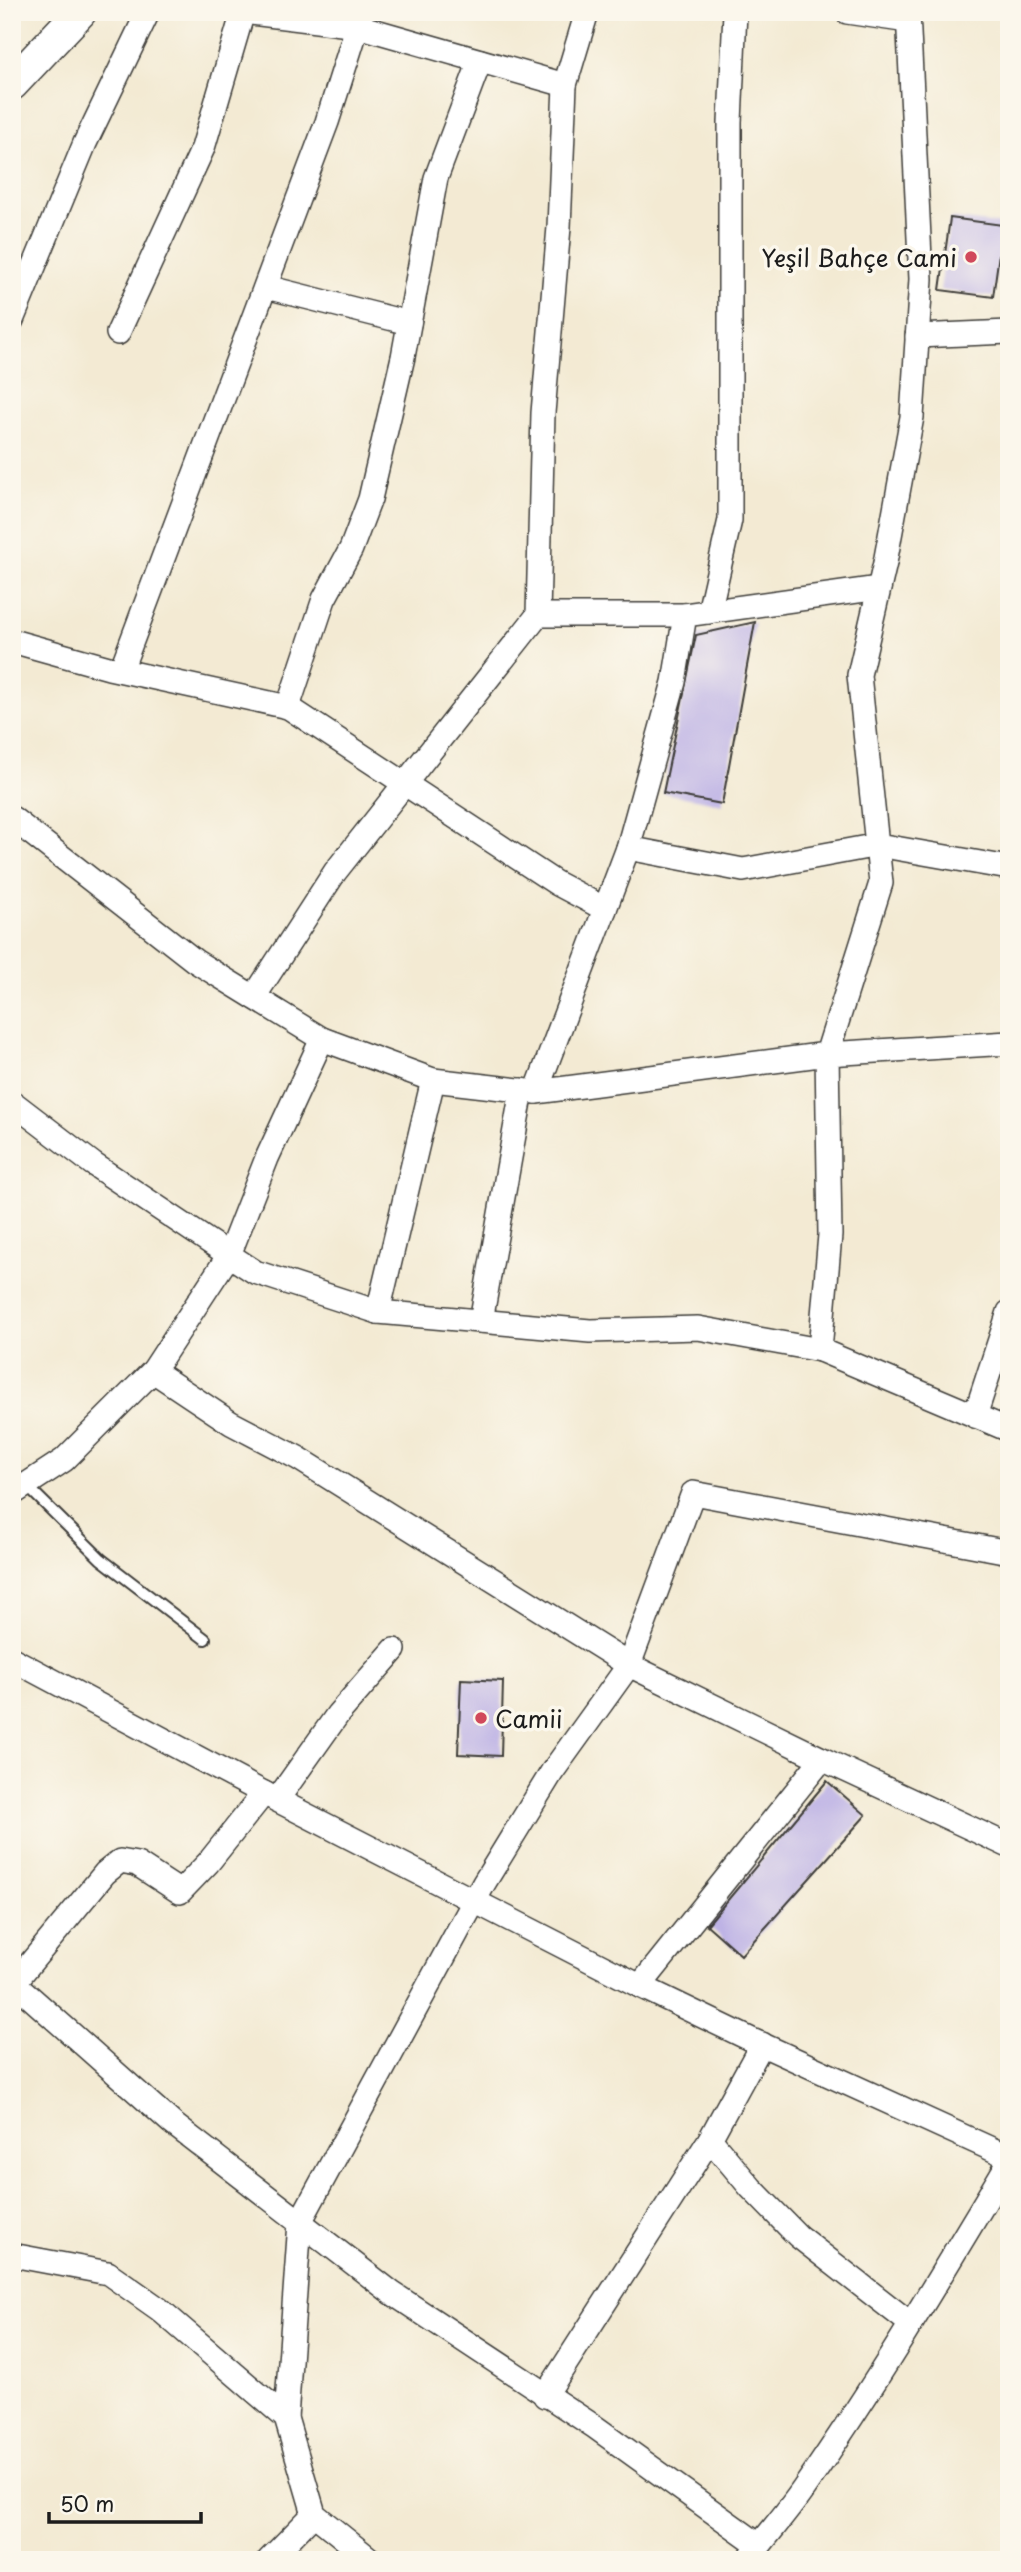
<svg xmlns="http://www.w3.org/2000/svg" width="1021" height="2572" viewBox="0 0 1021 2572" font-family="'Playpen Sans',sans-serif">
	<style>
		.building { fill: #beb3e5 }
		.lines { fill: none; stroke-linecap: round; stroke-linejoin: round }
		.service-casing { stroke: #3c3b37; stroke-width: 14 }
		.minor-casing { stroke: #3c3b37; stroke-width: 26 }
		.secondary-casing { stroke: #3c3b37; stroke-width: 35 }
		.service { stroke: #fff; stroke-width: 10 }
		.minor { stroke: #fff; stroke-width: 23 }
		.secondary { stroke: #fff; stroke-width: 32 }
		.poi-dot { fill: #d1495b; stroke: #fbf7ec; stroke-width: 2.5 }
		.labels { text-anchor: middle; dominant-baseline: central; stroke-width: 7; stroke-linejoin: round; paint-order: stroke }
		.poi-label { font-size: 24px; fill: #1c1c1c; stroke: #fbf7ec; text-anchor: end }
	</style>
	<rect width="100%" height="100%" fill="#fbf7ec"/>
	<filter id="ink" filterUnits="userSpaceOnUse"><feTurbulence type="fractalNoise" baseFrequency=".0143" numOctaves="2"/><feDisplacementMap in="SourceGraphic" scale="14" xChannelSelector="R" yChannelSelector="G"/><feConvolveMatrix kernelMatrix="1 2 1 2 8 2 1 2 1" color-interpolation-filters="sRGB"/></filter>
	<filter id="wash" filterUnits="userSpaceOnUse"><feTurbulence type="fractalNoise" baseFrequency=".00686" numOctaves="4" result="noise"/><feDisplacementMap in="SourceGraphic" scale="28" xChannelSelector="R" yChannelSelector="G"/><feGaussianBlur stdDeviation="1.57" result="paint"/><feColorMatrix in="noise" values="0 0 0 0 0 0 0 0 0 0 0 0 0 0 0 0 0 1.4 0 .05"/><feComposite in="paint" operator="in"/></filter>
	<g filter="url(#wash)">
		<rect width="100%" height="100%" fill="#f3ead3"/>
		<g id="blocks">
			<g class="building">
				<polygon points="950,218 1003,225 993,297 940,290"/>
				<polygon points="755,622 722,804 663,793 696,635"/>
				<polygon points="461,1679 503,1681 501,1756 458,1754"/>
				<polygon points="827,1781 866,1815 741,1955 707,1925"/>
			</g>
		</g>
	</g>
	<g filter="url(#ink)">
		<use href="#blocks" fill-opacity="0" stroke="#3c3b37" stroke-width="2"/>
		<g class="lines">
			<defs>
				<polyline id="service" points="26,1485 101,1559 205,1639"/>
				<g id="minor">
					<polyline points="243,12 358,26 565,85"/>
					<polyline points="587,12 565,85 559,227 543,413 538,615 685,615"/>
					<polyline points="847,12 908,21"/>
					<polyline points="908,12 921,279 912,417 885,563 859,675 881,883 827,1054 536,1092 628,848 743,870 878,845 1009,868"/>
					<polyline points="266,287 409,323"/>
					<polyline points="12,320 85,143 148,12"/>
					<polyline points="118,333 203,148 243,12"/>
					<polyline points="917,336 1009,332"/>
					<polyline points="709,612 730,520 730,122 735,12"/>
					<polyline points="12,641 109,668 288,707 556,883 605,909"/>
					<polyline points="121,670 327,122 362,12"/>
					<polyline points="288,707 324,599 351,549 370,499 403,357 436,178 480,61"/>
					<polyline points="12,818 195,961 322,1039 433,1080 536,1092"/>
					<polyline points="628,848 674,682 685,615 879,588"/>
					<polyline points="254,997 335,872 538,615"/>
					<polyline points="1009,1043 827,1054 830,1235 820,1350 1009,1430"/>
					<polyline points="12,1102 93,1164 229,1255 267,1158 322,1039"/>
					<polyline points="378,1312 433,1080"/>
					<polyline points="481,1321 522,1090"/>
					<polyline points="975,1416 1009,1312"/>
					<polyline points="12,1494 64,1460 153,1371"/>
					<polyline points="12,1659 277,1800 640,1986 752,2040 1009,2157"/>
					<polyline points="822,1759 629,1665 693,1493 1009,1552"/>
					<polyline points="277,1800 338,1714 394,1650"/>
					<polyline points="12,1981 172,2123 392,2293 595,2427 759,2545"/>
					<polyline points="14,1983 105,1873 120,1861 137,1864 180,1892 208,1863 264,1793"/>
					<polyline points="640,1986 822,1759 1009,1846"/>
					<polyline points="710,2139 762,2044"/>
					<polyline points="12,2255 108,2273 159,2309 286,2418"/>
					<polyline points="545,2396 710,2139 751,2188 798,2236 911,2324"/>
					<polyline points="269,2560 314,2514"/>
					<polyline points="371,2560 314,2514 286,2418 300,2222 484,1883 552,1772 629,1665 298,1458 231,1423 153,1371 229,1255 255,1272 378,1312 590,1331 698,1328 820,1350"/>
					<path d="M748 2560C766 2536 787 2513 804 2488 877 2383 943 2272 1009 2162"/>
				</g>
				<polyline id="secondary" points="12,84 80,12"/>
			</defs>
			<use href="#service" class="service-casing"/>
			<use href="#minor" class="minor-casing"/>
			<use href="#secondary" class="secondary-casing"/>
			<use href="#service" class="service"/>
			<use href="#minor" class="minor"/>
			<use href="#secondary" class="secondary"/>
		</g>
	</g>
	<g class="poi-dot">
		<circle cx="971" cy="257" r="7"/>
		<circle cx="481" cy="1718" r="7"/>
	</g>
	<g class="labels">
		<g class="poi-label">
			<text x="957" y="257">Yeşil Bahçe Cami</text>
			<text x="495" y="1718" text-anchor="start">Camii</text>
		</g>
	</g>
	<rect width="1021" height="2572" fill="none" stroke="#fbf7ec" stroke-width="42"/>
	<path d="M49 2512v10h152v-10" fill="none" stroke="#1c1c1c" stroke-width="3.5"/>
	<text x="60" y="2512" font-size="21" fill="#1c1c1c" stroke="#fbf7ec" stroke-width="5" paint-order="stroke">50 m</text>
</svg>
